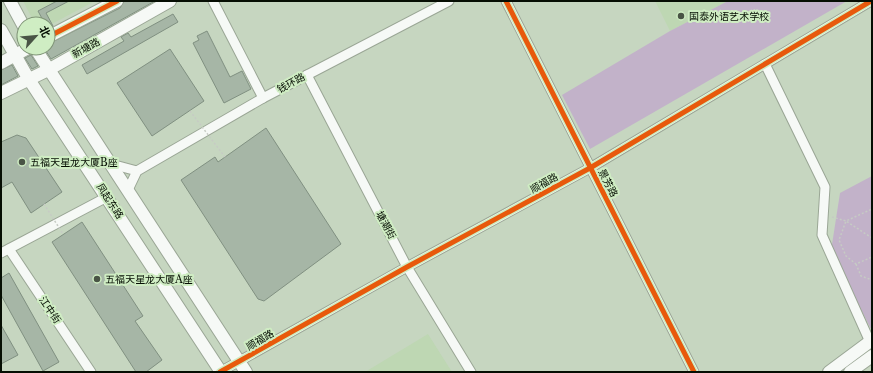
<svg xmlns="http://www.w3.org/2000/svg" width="873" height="373" viewBox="0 0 873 373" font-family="'Libre Baskerville','Noto Sans SC',serif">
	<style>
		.built { fill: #bed7b3 }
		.green { fill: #c2b2c9 }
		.building { fill: #a6b6a6; stroke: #809081 }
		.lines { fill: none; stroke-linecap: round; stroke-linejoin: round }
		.minor-casing { stroke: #9aa695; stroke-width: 11 }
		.major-casing { stroke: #9aa695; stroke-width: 14 }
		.path { stroke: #c6cbc4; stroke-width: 1.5; stroke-dasharray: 2 2; stroke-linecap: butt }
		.minor { stroke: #f6f9f6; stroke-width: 9 }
		.major { stroke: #f6f9f6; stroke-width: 12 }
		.path-bridge { stroke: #c6cbc4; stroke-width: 1.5; stroke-dasharray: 2 2; stroke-linecap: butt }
		.cycleway-casing { stroke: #cfedc3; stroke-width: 8 }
		.cycleway { stroke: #e8590c; stroke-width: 5 }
		.poi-dot { fill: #495445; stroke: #cfedc3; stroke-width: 1.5 }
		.labels { text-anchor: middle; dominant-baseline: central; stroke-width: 4; stroke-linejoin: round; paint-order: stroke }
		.poi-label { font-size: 10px; fill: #060e03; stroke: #cfedc3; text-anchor: start }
		.street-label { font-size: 10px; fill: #060e03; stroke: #cfedc3 }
	</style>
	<rect width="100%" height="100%" fill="#c6d6c0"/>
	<g class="built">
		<polygon points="23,1 95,1 48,26 48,24 34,22"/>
		<polygon points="655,1 728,1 670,31"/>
		<polygon points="428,334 452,372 365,372"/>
	</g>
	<g class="green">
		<polygon points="728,1 847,1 590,149 562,95 670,31"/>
		<polygon points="872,176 872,331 831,251 840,193"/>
	</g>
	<g class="building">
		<polygon points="57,1 69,1 46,13 53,26 48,29 48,24 45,24 38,11"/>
		<polygon points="124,1 155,1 51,59 44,48 48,48 48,44 120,8"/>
		<polygon points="173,14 178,22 87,74 82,65 124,41 121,37 128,33 131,37"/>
		<polygon points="207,31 230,77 242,71 251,89 224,103 193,43 199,40 197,36"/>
		<polygon points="170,49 204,101 152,136 117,83"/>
		<polygon points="31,55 38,66 32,69 25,58"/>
		<polygon points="12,65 18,76 1,85 1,70"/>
		<polygon points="266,128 341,244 264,301 258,299 181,180 215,157 218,162"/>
		<polygon points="17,135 26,138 62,192 31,213 12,182 1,188 1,142"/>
		<polygon points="82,222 143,316 135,321 162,360 146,372 136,372 52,242"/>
		<polygon points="9,273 59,362 43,371 1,295 1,278"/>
		<polygon points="1,325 18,355 1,364"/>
	</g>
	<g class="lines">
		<defs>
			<g id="minor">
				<polyline points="213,1 263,98"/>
				<polyline points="506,1 694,372"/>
				<polyline points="765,64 825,187 822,235 870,342"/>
				<polyline points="307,75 407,267 471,372"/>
				<polyline points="111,164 137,171"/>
				<polyline points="128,190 137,171 263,98 449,1"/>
				<polyline points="9,249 91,372"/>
				<polyline points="1,253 107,197"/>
				<polyline points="220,372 407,267 590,168 871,1"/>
			</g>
			<g id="major">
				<polyline points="10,1 24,27"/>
				<polyline points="1,30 28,78 221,372"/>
				<polyline points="48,37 117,1"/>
				<polyline points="35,48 246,372"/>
				<polyline points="1,63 28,48"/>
				<polyline points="1,93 48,70 170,1"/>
				<polyline points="829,372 872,340"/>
				<polyline points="850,372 872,356"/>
			</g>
		</defs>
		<use href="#minor" class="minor-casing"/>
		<use href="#major" class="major-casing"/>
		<g class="path">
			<polyline points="832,217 846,221 872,209"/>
			<polyline points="872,238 846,221 839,240 846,256 856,264 872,257"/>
			<polyline points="856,264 861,276 872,280"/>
		</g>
		<use href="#minor" class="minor"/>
		<use href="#major" class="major"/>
		<g class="path-bridge">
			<polyline points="190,111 225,157"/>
			<polyline points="44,204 63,234"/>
		</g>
		<defs>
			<g id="cycleway">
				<polyline points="506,1 694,372"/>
				<polyline points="48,37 117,1"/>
				<polyline points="220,372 407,267 590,168 871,1"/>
			</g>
		</defs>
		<use href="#cycleway" class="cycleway-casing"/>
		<use href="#cycleway" class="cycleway"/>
	</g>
	<g class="poi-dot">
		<circle cx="681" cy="16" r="4"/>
		<circle cx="22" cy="162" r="4"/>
		<circle cx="97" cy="279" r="4"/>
	</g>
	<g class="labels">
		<g class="poi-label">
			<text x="689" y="16">国泰外语艺术学校</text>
			<text x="30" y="162">五福天星龙大厦B座</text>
			<text x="105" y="279">五福天星龙大厦A座</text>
		</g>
		<g class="street-label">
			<text transform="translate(86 48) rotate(-29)">新塘路</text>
			<text transform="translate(291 83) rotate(-28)">钱环路</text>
			<text transform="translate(544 183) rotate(-28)">顺福路</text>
			<text transform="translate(608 183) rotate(63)">景芳路</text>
			<text transform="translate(110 201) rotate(57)">凤起东路</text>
			<text transform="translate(386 225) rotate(62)">塘潮街</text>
			<text transform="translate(50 310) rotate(56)">江中街</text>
			<text transform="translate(260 340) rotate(-30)">顺福路</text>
		</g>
	</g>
	<rect width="873" height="373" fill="none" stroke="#060e03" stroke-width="4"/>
	<g transform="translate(36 36) rotate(63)"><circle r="19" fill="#cfedc3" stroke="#7f9476"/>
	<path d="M0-3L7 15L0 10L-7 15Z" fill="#495445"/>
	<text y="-6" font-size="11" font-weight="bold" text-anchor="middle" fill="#060e03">北</text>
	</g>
</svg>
